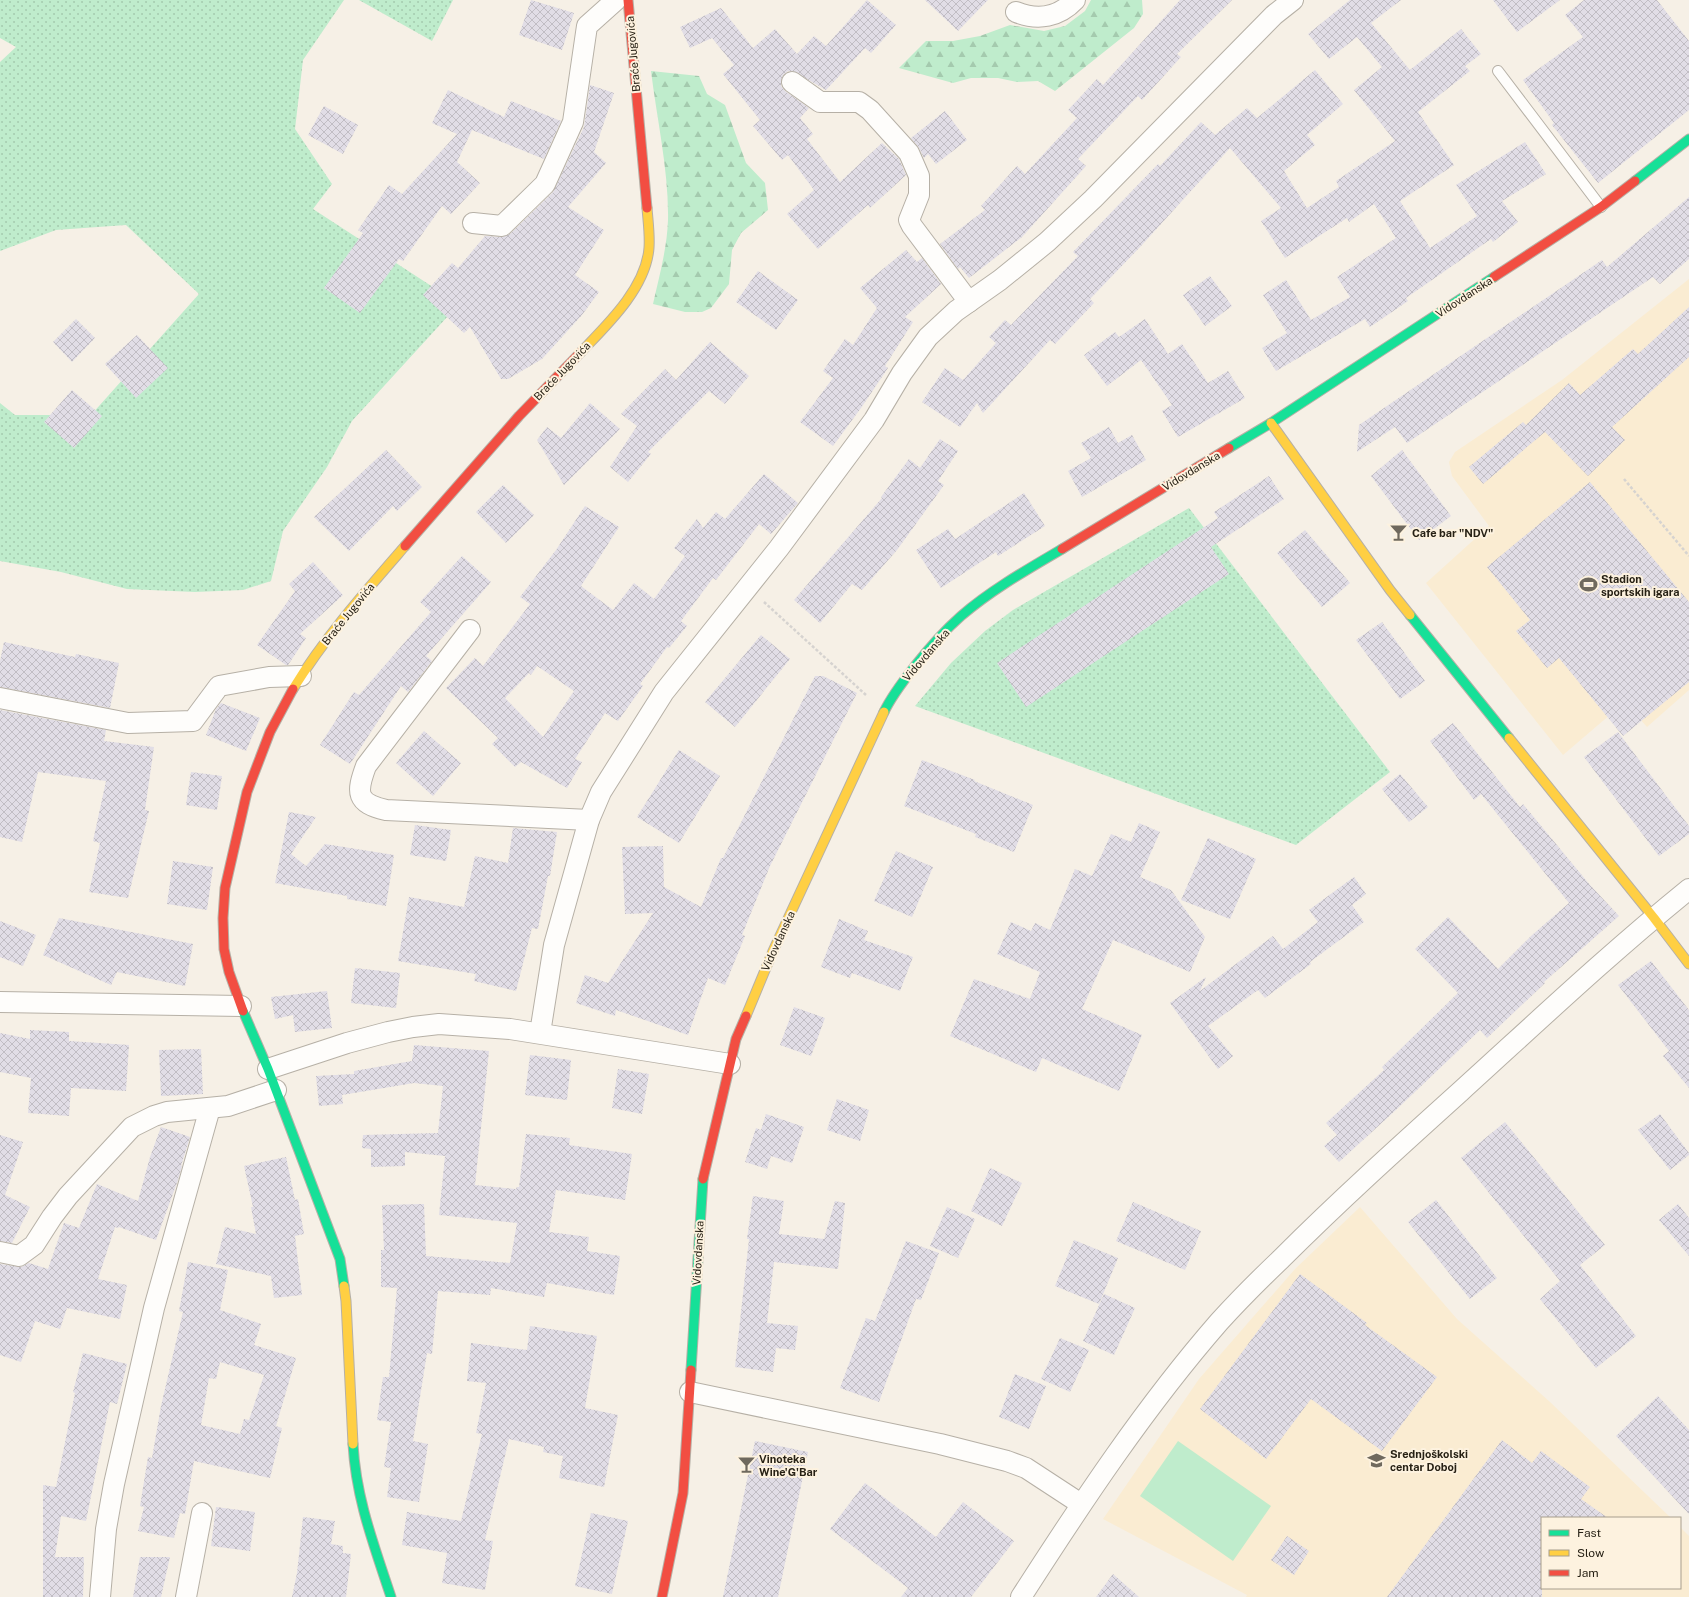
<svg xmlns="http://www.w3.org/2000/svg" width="1689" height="1597" viewBox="0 0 1689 1597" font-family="'Public Sans',sans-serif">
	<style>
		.built { fill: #faecd2 }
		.grass { fill: url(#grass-dots) }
		.forest { fill: url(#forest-firs) }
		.pitch { fill: #bfeccc }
		.building { fill: url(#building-cross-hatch); fill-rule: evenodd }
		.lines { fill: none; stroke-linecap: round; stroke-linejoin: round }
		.lane-casing { stroke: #b6b0a6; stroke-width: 12 }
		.street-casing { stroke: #b6b0a6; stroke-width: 22 }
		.fast-casing { stroke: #b6b0a6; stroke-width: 11 }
		.slow-casing { stroke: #b6b0a6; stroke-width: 11 }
		.jam-casing { stroke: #b6b0a6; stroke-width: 11 }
		.path { stroke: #d6d3d0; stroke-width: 2.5; stroke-dasharray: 3 2; stroke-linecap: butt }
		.lane { stroke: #fefdfb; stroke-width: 10 }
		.street { stroke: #fefdfb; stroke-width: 20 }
		.fast { stroke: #16e098; stroke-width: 9 }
		.slow { stroke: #ffcf43; stroke-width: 9 }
		.jam { stroke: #f24e42; stroke-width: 9 }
		.labels { text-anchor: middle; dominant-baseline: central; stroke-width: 4; stroke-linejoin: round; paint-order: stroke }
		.street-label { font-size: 11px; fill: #272115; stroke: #fdf2df }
		.poi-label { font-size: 11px; font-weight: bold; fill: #272115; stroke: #fdf2df; text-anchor: start }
	</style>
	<defs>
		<pattern id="grass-dots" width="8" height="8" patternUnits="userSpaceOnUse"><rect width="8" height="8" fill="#bfeccc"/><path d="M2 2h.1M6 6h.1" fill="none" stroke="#a4caae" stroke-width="1.8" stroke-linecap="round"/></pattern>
		<pattern id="forest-firs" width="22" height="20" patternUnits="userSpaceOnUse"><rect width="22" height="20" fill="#bfeccc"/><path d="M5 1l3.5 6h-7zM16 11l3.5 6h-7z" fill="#a4caae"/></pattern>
		<pattern id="building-cross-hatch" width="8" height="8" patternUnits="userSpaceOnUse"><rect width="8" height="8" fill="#e1dde6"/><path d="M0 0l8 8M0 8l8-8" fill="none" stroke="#c1bdc4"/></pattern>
	</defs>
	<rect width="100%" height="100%" fill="#f6f0e6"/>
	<g class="built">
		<polygon points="1689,279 1689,690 1647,727 1625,702 1563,755 1426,583 1489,526 1452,476 1449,462 1455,452 1562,380"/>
		<polygon points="1360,1207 1457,1319 1550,1402 1671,1518 1542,1518 1542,1588 1680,1588 1680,1527 1689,1536 1689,1597 1246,1597 1247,1595 1103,1519 1199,1379 1295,1269"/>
	</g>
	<g class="grass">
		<polygon points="0,0 344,0 303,60 295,129 332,184 313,209 459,304 352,421 327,467 283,531 271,581 243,590 195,592 127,589 61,572 0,561 0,403 15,415 91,415 199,294 126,225 56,230 0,251 0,62 16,47 0,38"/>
		<polygon points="359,0 453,0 432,41"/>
		<polygon points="1189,508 1390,772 1296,845 915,706 951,663 985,631 1013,610"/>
	</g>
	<g class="forest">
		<polygon points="1091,0 1142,0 1143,14 1134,28 1055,91 1038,81 1017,82 998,78 971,78 953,83 899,68 926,41 953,41 980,36 1010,25 1044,31 1065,26 1085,11"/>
		<path d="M651 71 699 76 707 94 725 105 746 163 765 183 768 210 741 233 732 250 729 284 711 308 702 312H685L653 304C659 277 667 249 668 220 669 172 657 120 651 71Z"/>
	</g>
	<polygon class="pitch" points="1178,1441 1271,1506 1233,1561 1140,1496"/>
	<g class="building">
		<polygon points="531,0 574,13 562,50 519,35"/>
		<polygon points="867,0 896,25 871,53 865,48 826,90 793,71 788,71 783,75 781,81 781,86 785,91 809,108 800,118 813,134 807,139 840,182 882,143 899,159 906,175 870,208 868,205 818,249 787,214 814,190 788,155 782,160 753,126 760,120 723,74 734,65 712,38 690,48 680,27 721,8 753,48 775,29 797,54 814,36 826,46"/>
		<polygon points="925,0 988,0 958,31"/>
		<polygon points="1180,0 1232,0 1177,54 1181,57 1142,100 1138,96 1078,159 1086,166 1022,237 969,278 960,267 958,269 940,244 985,210 981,206 1017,166 1025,174 1077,118 1068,110 1097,79 1103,85"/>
		<polygon points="1350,0 1401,0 1371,23 1410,70 1461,29 1481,54 1465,66 1470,71 1418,112 1454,165 1400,201 1430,248 1477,216 1456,185 1525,142 1546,174 1502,201 1518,222 1493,242 1491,239 1406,298 1408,301 1370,327 1365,319 1276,371 1262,348 1287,333 1263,295 1286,280 1311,320 1350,297 1337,277 1396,238 1374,204 1349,222 1347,218 1285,258 1261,221 1281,208 1230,148 1141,246 1090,299 1094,303 1055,344 1050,340 983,413 977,403 960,427 922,402 945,368 963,380 996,343 989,337 1005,320 1011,325 1078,256 1073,252 1158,164 1160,166 1201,122 1215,135 1247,108 1257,118 1315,70 1343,104 1307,135 1315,145 1284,171 1307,208 1339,187 1336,181 1395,141 1354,90 1382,67 1357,37 1329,59 1308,34"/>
		<polygon points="1493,0 1560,0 1517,32"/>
		<polygon points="1584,0 1657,0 1689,41 1689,110 1598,183 1552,125 1554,123 1523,80 1583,37 1565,15"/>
		<polygon points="590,85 614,93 594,152 606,163 568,207 604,230 575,275 599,292 582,315 542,359 508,379 501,379 470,327 464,333 423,295 452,263 458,268 485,236 501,237 510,234 553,192 584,127"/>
		<polygon points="448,90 504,117 511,101 561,121 544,159 472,130 457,162 480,183 451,214 442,206 403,261 399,259 360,313 324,288 363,233 358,230 389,185 402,194 457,134 432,123"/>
		<polygon points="324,106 358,125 343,154 308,135"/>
		<polygon points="945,111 967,140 936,164 928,154 924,158 919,148 911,138"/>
		<polygon points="1689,197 1689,259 1660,284 1653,277 1407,443 1395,427 1357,452 1359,425 1602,260 1607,267"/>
		<polygon points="906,250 917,262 922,258 941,284 905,317 913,322 885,366 888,368 861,408 833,446 800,422 833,378 823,371 845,339 853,345 877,308 860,288"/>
		<polygon points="758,271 798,300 776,330 736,302"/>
		<polygon points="1210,276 1232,306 1205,326 1183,295"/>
		<polygon points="1689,307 1689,357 1612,427 1625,440 1588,476 1545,432 1483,484 1469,467 1523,422 1526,425 1569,383 1580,395 1633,349 1638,354"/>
		<polygon points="76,319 95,338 72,362 53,342"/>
		<polygon points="1145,319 1168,354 1182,344 1208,383 1228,371 1245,398 1178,437 1162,411 1172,405 1141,360 1107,386 1084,355 1115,332 1119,337"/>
		<polygon points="137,335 168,368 136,398 105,364"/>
		<polygon points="710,342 749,376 725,404 709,391 648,452 651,454 628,482 610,467 637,426 621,414 665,369 676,380"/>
		<polygon points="72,390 102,416 74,448 44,422"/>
		<polygon points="590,403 620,429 564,485 537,440 547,427 561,438"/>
		<polygon points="1109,427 1118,443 1132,435 1146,460 1082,497 1068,471 1091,458 1081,443"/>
		<polygon points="940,439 958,451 938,481 944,485 897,550 862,590 852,584 820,623 794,600 882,498 881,497 909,459 920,468"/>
		<polygon points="386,450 422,487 397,511 393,506 349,551 314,517"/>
		<polygon points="1402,450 1451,516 1419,540 1371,476"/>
		<path d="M764 474 798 503 771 534 759 524 716 580 713 578 681 621 687 626 669 648 667 647 640 684 643 686 618 721 605 713 575 759 582 762 567 788 521 762 515 767 492 744 498 738 446 688 475 658 483 666 530 604 520 597 556 550 585 506 619 527 581 586 613 610 634 583 654 599 685 556 674 548 697 519 703 528 716 512 725 519ZM537 666 574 691 543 737 505 698 529 673 531 675Z"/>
		<polygon points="1269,476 1284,499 1211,547 1229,574 1026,707 997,663 1218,518 1214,512"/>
		<polygon points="1590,482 1689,602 1689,682 1623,736 1559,658 1547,668 1516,631 1530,620 1487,567"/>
		<polygon points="503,485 534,515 506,543 476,512"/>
		<polygon points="1024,493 1045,526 998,556 996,552 941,588 916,550 948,529 955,539"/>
		<polygon points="1305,530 1350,583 1322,607 1277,553"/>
		<polygon points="462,556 491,582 426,656 432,661 408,692 401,686 350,764 320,745 354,692 359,695 431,612 420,602"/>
		<polygon points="313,562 343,595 300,634 306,638 288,665 286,665 257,645 295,591 289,584"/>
		<polygon points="1382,622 1425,681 1400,699 1356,640"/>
		<polygon points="761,635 790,659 735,727 705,702"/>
		<polygon points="4,642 75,657 76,654 119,663 110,708 0,687 0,661"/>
		<polygon points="815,676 823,676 857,693 770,866 742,935 745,936 725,985 708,978 688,1035 616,1010 615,1016 576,1003 585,975 608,983 653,913 625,914 622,847 663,846 664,887 701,907 721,858 723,858"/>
		<polygon points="221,703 260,718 246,751 206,735 216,709"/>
		<polygon points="0,710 106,730 104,741 154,747 145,810 149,811 128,898 89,892 100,843 93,841 106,781 38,772 22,842 0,837"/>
		<polygon points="1453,723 1520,807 1523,804 1590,885 1619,916 1544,982 1545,983 1487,1038 1480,1030 1397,1109 1339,1162 1324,1146 1337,1135 1326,1123 1384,1070 1382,1067 1458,993 1415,949 1448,917 1498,969 1531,936 1569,903 1481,794 1474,800 1430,741"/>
		<polygon points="424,731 461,763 433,796 396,763"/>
		<polygon points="1618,732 1689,826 1689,834 1659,856 1584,757"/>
		<polygon points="679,750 720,776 679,843 637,817"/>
		<polygon points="922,760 975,780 974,781 1033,805 1014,852 975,837 976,834 904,806"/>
		<polygon points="191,772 222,776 217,810 186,805"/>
		<polygon points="1400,774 1428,807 1409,822 1382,789"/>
		<polygon points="289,812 316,817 291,854 306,866 325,844 394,855 386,906 347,899 347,896 275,883"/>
		<polygon points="1139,823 1160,832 1140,877 1171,890 1205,937 1190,972 1113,940 1082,1009 1142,1035 1119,1091 1042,1058 1036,1072 950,1036 974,979 1030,999 1040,972 997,954 1011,922 1031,931 1035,923 1050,930 1075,869 1092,876 1111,834 1131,842"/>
		<polygon points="415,825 451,830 446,861 410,855"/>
		<polygon points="513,828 557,832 550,876 548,876 538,929 532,928 516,991 474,981 476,974 398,961 409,897 464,907 475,856 508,863"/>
		<polygon points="1208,838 1256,859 1230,919 1181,900"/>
		<polygon points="896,851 933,867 912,917 874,901"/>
		<polygon points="173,861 213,867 207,910 167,904"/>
		<polygon points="1354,877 1366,894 1352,905 1364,922 1310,962 1311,964 1265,998 1258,990 1208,1026 1233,1056 1218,1069 1170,1003 1206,977 1200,991 1273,936 1283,949 1318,922 1309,910"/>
		<polygon points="59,918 193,944 185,986 117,972 111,985 43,955"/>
		<polygon points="839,919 868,931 864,940 913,957 900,991 852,973 850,978 821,967"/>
		<polygon points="0,921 36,935 23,966 0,957"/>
		<polygon points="1651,961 1689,1010 1689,1088 1663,1056 1669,1051 1618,985"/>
		<polygon points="355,968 400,973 396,1008 351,1003"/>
		<polygon points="327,991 332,1028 295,1032 293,1015 275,1019 271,997"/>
		<polygon points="794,1007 825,1018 811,1056 780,1045"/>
		<polygon points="30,1030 69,1032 69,1041 129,1045 126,1091 71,1088 69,1116 28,1113 31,1078 0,1072 0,1033 30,1039"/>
		<polygon points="414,1045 489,1051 475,1185 516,1189 517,1187 519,1187 526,1134 570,1138 569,1145 632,1154 625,1200 556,1190 549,1232 589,1237 587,1251 620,1256 614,1295 547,1283 544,1297 491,1288 490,1295 438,1291 432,1354 427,1353 413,1441 428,1444 419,1502 387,1497 391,1468 384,1467 391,1422 377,1420 383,1377 389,1377 397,1288 381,1287 381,1250 384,1250 382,1205 424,1204 426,1256 510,1263 517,1223 439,1215 445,1156 405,1152 405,1166 371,1167 371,1149 362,1148 363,1135 438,1133 443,1086 414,1083 342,1095 343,1104 319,1106 316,1076 354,1074 354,1071 412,1061"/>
		<polygon points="201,1049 203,1094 161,1096 159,1050"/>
		<polygon points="530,1055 571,1060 567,1100 525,1095"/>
		<polygon points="618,1069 649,1074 642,1114 612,1108"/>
		<polygon points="837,1099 869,1110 860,1141 827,1130"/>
		<polygon points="766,1114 804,1127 792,1163 771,1156 767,1169 745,1162 756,1128 761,1130"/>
		<polygon points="1660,1114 1689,1153 1689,1155 1670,1170 1638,1130"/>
		<polygon points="1505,1122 1605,1245 1580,1265 1636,1336 1596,1368 1540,1299 1560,1281 1461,1158"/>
		<polygon points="161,1127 190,1137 181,1166 182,1166 178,1180 156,1240 119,1227 118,1228 115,1227 98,1279 127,1285 120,1319 67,1308 60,1329 35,1321 21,1362 0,1355 0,1264 21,1267 29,1263 48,1269 64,1223 79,1228 97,1184 138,1201 150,1157"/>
		<polygon points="0,1135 23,1142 5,1195 30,1207 12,1243 0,1241"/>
		<polygon points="286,1157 295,1200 298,1199 304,1234 295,1236 302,1295 274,1298 271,1276 216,1264 225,1227 256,1234 251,1207 253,1207 244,1166"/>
		<polygon points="990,1168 1022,1183 1002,1226 971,1211"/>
		<polygon points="753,1196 784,1201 779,1234 824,1239 835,1201 845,1203 838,1269 774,1262 767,1323 798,1326 795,1350 776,1348 773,1372 735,1367 749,1239 747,1239"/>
		<polygon points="1436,1200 1497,1278 1470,1299 1408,1222"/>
		<polygon points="1133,1202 1201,1231 1185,1270 1116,1241"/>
		<polygon points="1678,1204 1689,1218 1689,1256 1659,1220"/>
		<polygon points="947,1207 975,1219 958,1258 930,1246"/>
		<polygon points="1074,1240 1118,1258 1099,1304 1055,1286"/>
		<polygon points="906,1241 939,1253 921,1300 916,1299 879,1402 840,1388 866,1318 875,1321"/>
		<path d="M188 1262 228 1270 220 1310 261 1324 254 1345 296 1358 276 1426 282 1428 270 1478 194 1461 185 1514 180 1513 174 1538 138 1531 144 1507 140 1506 148 1457 152 1458 161 1406 183 1312 179 1311ZM220 1362 264 1375 249 1420 244 1419 240 1434 201 1425 209 1378 216 1379Z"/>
		<polygon points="1300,1274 1367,1323 1365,1325 1437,1377 1382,1451 1311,1399 1266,1459 1200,1409"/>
		<polygon points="1104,1294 1135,1308 1114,1355 1083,1341"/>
		<polygon points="530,1326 597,1336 585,1408 618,1415 604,1487 559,1478 563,1456 543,1452 544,1447 509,1439 485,1540 493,1541 485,1590 442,1583 447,1553 402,1545 407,1512 461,1521 482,1434 476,1433 486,1383 467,1381 471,1343 527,1350"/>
		<polygon points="1060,1338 1089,1350 1070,1392 1041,1379"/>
		<polygon points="83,1353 127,1364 117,1404 110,1402 86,1521 61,1516 55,1557 84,1557 83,1597 43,1597 43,1485 56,1487 75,1393 73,1392"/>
		<polygon points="1015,1374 1046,1386 1029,1429 999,1417"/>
		<polygon points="1658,1396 1689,1430 1689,1514 1616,1436"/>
		<polygon points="1502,1440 1532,1463 1541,1451 1590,1487 1581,1499 1608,1518 1542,1518 1542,1597 1387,1597"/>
		<polygon points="755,1441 808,1452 778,1597 723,1597"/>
		<polygon points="865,1483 936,1537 963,1502 1014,1541 971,1597 901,1597 908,1588 830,1529"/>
		<polygon points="216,1507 255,1512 250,1551 211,1546"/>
		<polygon points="591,1513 628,1521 612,1594 575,1586"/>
		<polygon points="303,1517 335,1521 331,1544 343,1546 343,1553 351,1554 346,1597 292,1597 297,1573"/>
		<polygon points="1287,1536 1309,1551 1294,1575 1271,1560"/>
		<polygon points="140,1557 170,1557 161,1597 133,1597"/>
		<polygon points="1113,1574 1139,1597 1096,1597"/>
	</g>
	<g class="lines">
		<defs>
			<polyline id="lane" points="1498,71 1601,207"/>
			<g id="street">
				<path d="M1016 12C1038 21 1059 17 1075 0"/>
				<polyline points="792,82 820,102 859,102 870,110 909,153 919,176 919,195 909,220 912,226 969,302"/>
				<polyline points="473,223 502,226 545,184 573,122 587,26 616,0"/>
				<path d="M470 630 366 766C356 793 356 803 386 810L589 820"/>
				<polyline points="0,698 128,723 193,721 219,686 269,677 301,676"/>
				<polyline points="0,1002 241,1006"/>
				<polyline points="540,1033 554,945 589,820 601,792 664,692 779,548 874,420 902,373 928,337 956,311 1000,280 1047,242 1093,199 1274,15 1293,0"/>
				<polyline points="268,1069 347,1043 388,1032 413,1027 439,1024 510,1029 730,1064"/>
				<polyline points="0,1252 19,1256 34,1245 52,1217 68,1196 132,1127 154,1116 167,1112 228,1106 276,1090"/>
				<polyline points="690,1392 940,1444 1007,1461 1026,1468 1081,1504"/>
				<polyline points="100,1597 106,1529 114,1484 154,1308 210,1108"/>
				<polyline points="186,1597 202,1513"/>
				<path d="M1021 1597C1082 1502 1145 1407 1219 1322 1239 1300 1260 1279 1281 1259 1339 1201 1400 1146 1461 1091 1536 1023 1610 953 1689 889"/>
			</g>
			<g id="fast">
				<polyline points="1635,181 1689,139"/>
				<polyline points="1229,448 1271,423 1494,277"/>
				<polyline points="1410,615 1509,738"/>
				<path d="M884 712C892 695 904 680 915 666 929 648 944 631 961 616 991 590 1028 569 1062 549"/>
				<polyline points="243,1011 268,1069 340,1259 344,1286"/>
				<polyline points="691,1370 703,1179"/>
				<path d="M353 1444C356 1499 374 1545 391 1597"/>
			</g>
			<g id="slow">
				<path d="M581 352C607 325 646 288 649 248 650 235 648 221 647 208"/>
				<polyline points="1271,423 1390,590 1410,615"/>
				<path d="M293 689C325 637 365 592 405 546"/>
				<polyline points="1509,738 1654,918 1689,964"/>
				<polyline points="746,1016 773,951 884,712"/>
				<polyline points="344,1286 346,1301 353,1444"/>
			</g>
			<g id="jam">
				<polyline points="628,0 647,208"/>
				<polyline points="1494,277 1601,207 1635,181"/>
				<polyline points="405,546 519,416 581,352"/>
				<polyline points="1062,549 1229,448"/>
				<polyline points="243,1011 229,972 224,949 223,918 225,888 247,792 270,732 293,689"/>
				<polyline points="703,1179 736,1039 746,1016"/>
				<polyline points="662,1597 683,1493 691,1370"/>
			</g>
		</defs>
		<use href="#lane" class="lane-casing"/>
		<use href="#street" class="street-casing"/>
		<use href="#fast" class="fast-casing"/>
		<use href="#slow" class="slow-casing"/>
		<use href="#jam" class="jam-casing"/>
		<g class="path">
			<polyline points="1624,479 1689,556"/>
			<polyline points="764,602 866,695"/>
		</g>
		<use href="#lane" class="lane"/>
		<use href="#street" class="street"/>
		<use href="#fast" class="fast"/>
		<use href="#slow" class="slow"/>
		<use href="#jam" class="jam"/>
	</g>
	<defs>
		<symbol id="bar-bare" viewBox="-9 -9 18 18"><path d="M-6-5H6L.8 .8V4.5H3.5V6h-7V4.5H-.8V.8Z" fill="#6f695e" stroke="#fdf2df" stroke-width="2.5" paint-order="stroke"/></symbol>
		<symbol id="stadium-bare" viewBox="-9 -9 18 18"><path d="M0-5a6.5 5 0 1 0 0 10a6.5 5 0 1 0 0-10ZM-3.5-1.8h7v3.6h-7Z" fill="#6f695e" stroke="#fdf2df" stroke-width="2.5" paint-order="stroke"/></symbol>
		<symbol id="school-bare" viewBox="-9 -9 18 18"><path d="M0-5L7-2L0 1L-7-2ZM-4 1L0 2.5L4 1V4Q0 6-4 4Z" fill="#6f695e" stroke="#fdf2df" stroke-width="2.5" paint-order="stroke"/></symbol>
	</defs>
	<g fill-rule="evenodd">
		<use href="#bar-bare" x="1386" y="520" width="25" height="25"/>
		<use href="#stadium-bare" x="1576" y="572" width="25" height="25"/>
		<use href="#school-bare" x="1364" y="1448" width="25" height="25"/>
		<use href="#bar-bare" x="734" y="1452" width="25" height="25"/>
	</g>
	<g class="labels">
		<g class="street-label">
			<text transform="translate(633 54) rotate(-95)">Braće Jugovića</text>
			<text transform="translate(1464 297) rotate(-33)">Vidovdanska</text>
			<text transform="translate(562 371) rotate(-46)">Braće Jugovića</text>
			<text transform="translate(1191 471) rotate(-31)">Vidovdanska</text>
			<text transform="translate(348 614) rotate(-51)">Braće Jugovića</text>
			<text transform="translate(926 655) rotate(-49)">Vidovdanska</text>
			<text transform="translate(778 941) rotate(-65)">Vidovdanska</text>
			<text transform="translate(698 1253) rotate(-87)">Vidovdanska</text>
		</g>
		<g class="poi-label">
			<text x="1412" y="533">Cafe bar "NDV"</text>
			<text x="1601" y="579">Stadion<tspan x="1601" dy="13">sportskih igara</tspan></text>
			<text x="1390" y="1454">Srednjoškolski<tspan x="1390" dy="13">centar Doboj</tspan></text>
			<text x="759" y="1459">Vinoteka<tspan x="759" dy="13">Wine'G'Bar</tspan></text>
		</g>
	</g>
	<rect x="1541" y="1517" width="140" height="72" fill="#fdf2df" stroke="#a79e8e"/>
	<rect x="1549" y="1530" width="20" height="6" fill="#16e098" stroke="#a79e8e"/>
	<text x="1577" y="1537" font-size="12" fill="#272115">Fast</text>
	<rect x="1549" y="1550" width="20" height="6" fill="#ffcf43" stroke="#a79e8e"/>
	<text x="1577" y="1557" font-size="12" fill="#272115">Slow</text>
	<rect x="1549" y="1570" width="20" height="6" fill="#f24e42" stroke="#a79e8e"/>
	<text x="1577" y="1577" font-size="12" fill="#272115">Jam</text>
</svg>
